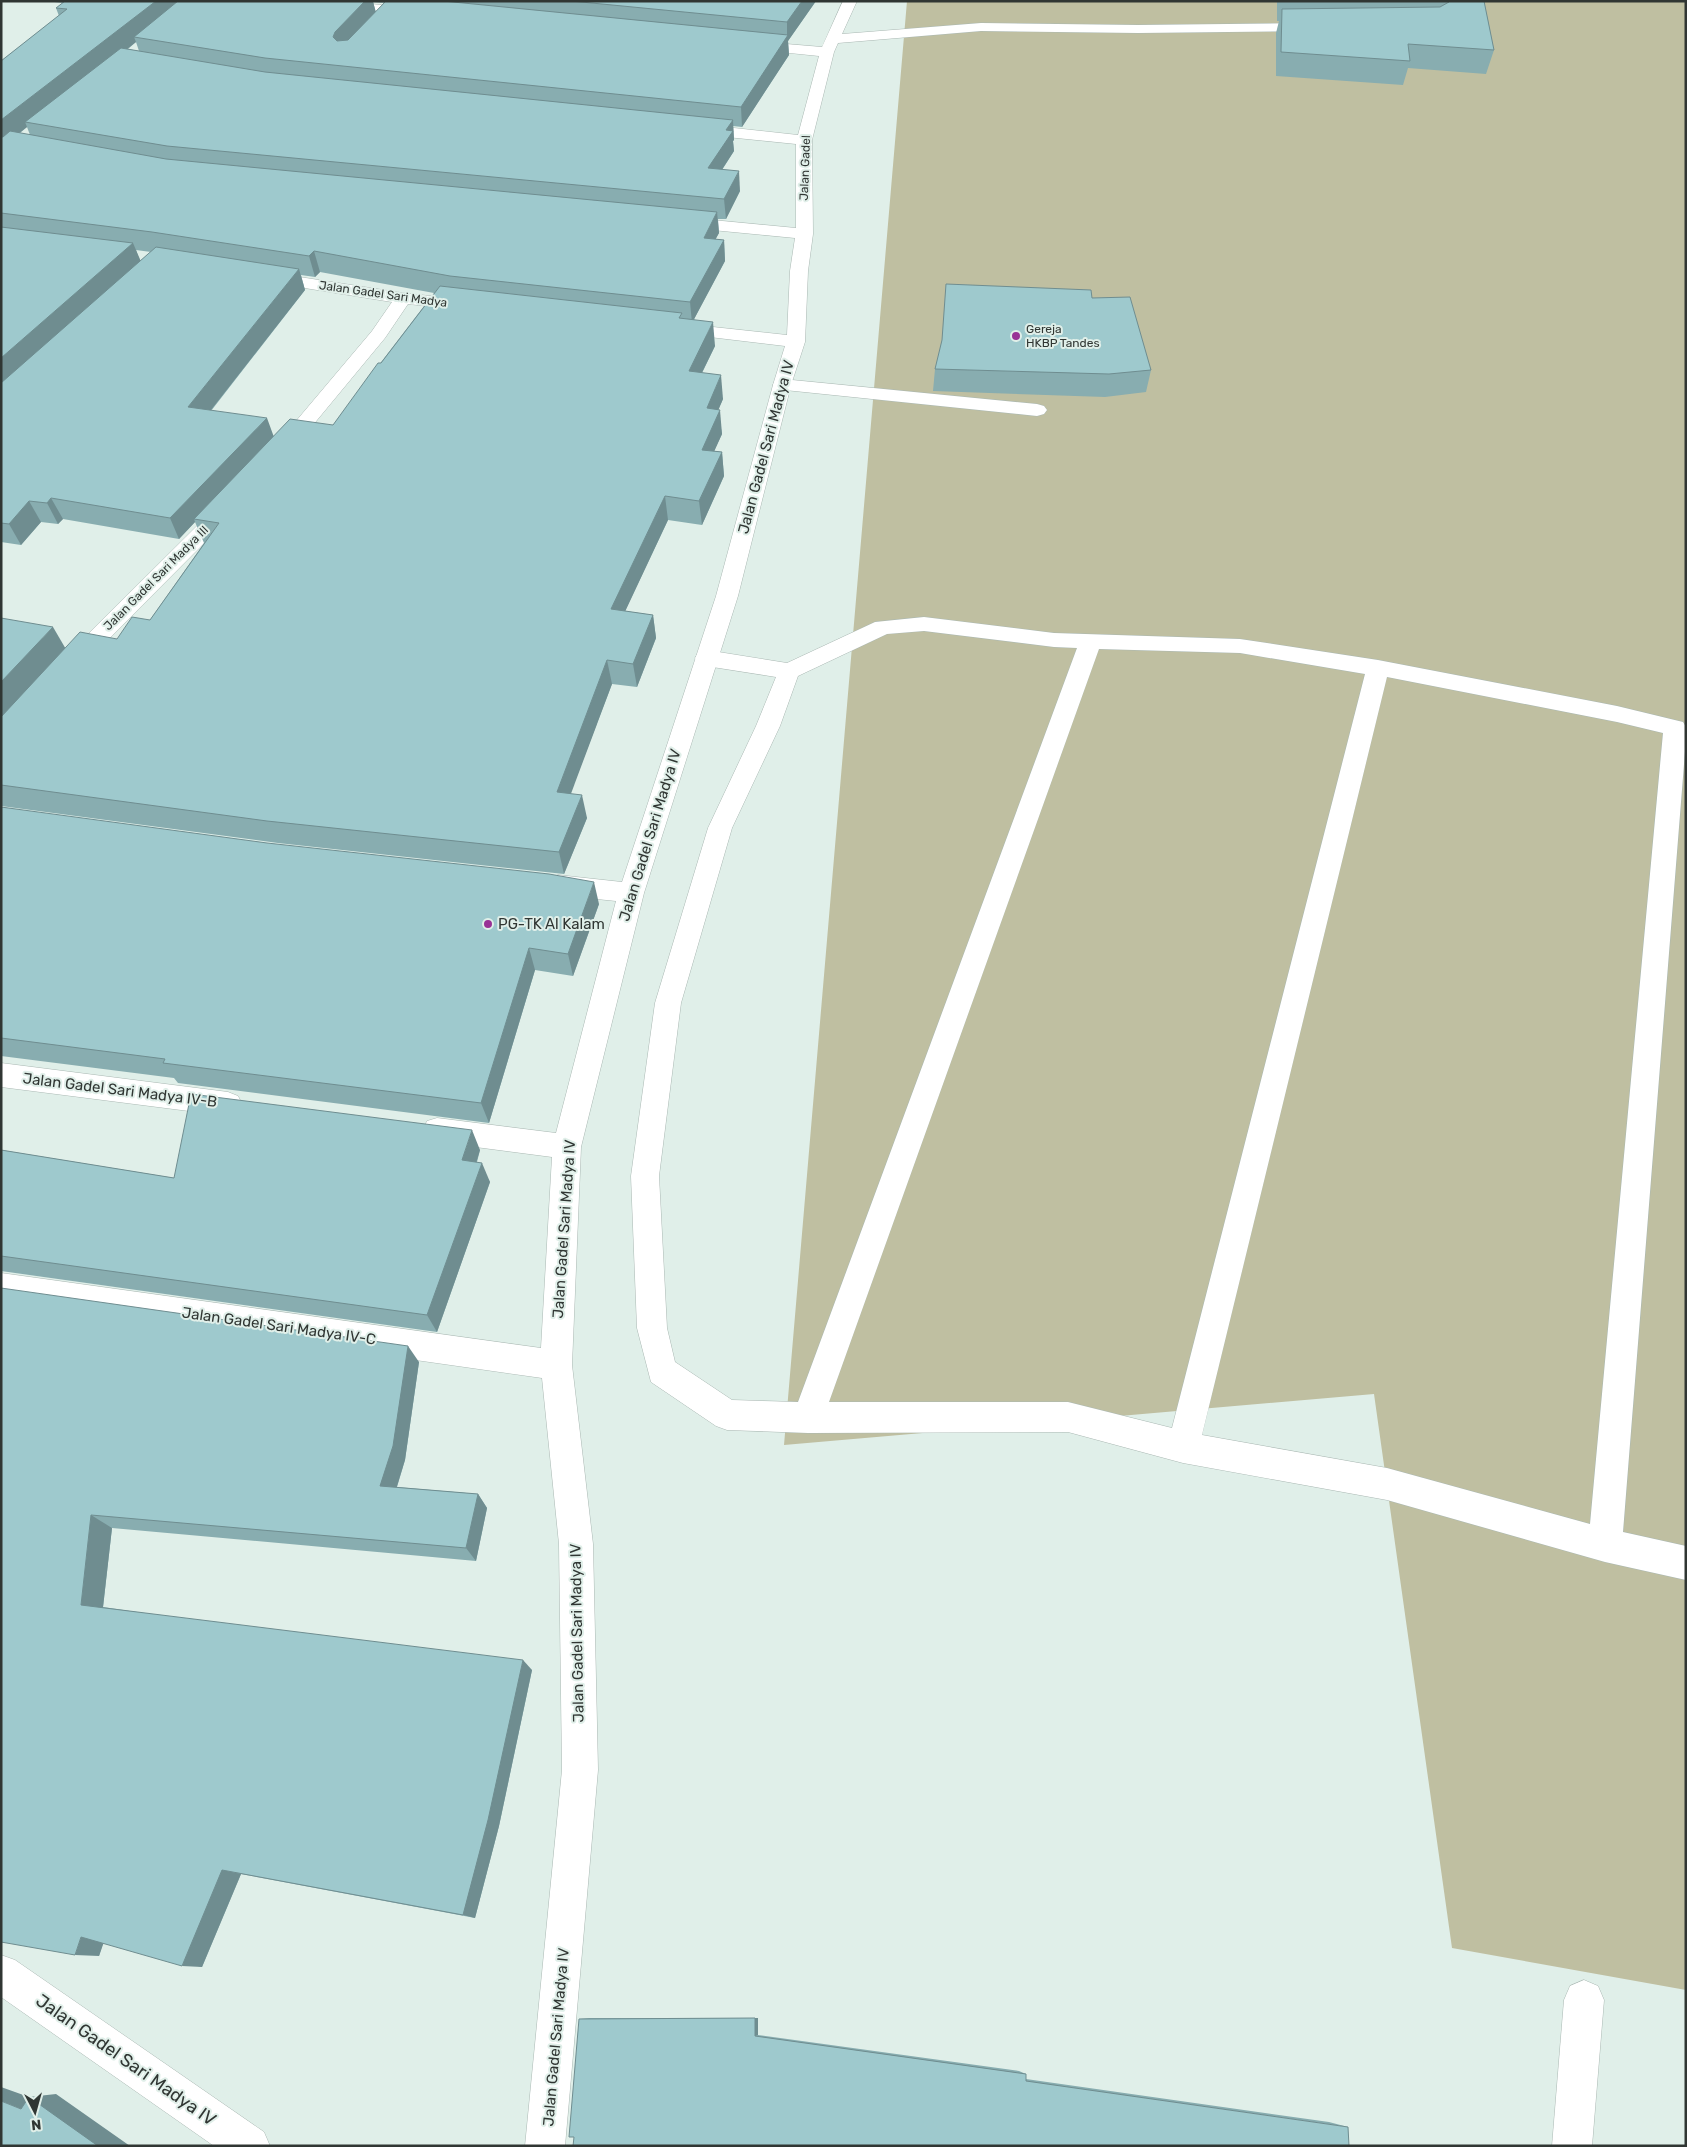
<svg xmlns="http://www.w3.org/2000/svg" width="1687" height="2147" viewBox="0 0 1687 2147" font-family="Rubik,sans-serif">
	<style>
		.green { fill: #bfbfa1 }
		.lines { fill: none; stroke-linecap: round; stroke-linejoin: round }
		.lane-casing { stroke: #aab8b3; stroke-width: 1 }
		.street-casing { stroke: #aab8b3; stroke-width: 1 }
		.lane { fill: #fff; fill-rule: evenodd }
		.street { fill: #fff; fill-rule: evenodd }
		.wall { fill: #88adb0; fill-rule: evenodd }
		.shaded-wall { fill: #6f8d90 }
		.building { fill: #9ec9cd; stroke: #6f8d90 }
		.poi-dot { fill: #993296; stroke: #e0efe9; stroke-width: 2 }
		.labels { text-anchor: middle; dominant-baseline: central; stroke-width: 4; stroke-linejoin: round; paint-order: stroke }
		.far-street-label { font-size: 12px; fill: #303633; stroke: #e0efe9 }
		.far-poi-label { font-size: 12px; fill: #303633; stroke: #e0efe9; text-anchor: start }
		.street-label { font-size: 15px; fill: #303633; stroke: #e0efe9 }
		.poi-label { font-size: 15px; fill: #303633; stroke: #e0efe9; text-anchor: start }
		.near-street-label { font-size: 18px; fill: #303633; stroke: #e0efe9 }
	</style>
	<rect width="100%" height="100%" fill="#e0efe9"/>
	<polygon class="green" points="907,1 1686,1 1686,1990 1452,1948 1374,1394 784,1445"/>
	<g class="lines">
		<defs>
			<g id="lane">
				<polygon points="782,379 1037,404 1044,406 1047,410 1044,414 1037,416 775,389 773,385 775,381"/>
				<path d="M924 617 1054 633 1240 639 1378 660 1617 706 1683 722 1686 727V739L1623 1532 1686 1546V1580L1605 1562 1387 1500 1183 1463 1068 1432 808 1433 727 1430 716 1426 651 1382 637 1328 631 1176 655 1003 708 828 756 726 776 677 706 666 698 663 695 658 698 653 706 650 787 663 875 622ZM924 631 1054 647 1077 648 798 1402 732 1400 675 1362 667 1328 659 1176 681 1003 732 828 780 726 798 676 887 634ZM1099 649 1240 653 1365 674 1172 1428 1068 1402H829ZM1387 677 1617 722 1663 733 1590 1524 1387 1468 1202 1435Z"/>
			</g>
			<g id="street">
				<polygon points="294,1 344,1 417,9 424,13 417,17 301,5"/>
				<polygon points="843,1 857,1 842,34 981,23 1138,25 1314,23 1321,27 1314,31 1138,33 981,31 838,43 834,52 812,140 813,234 808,271 805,342 791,385 738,596 644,893 581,1147 572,1365 593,1544 598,1770 565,2146 525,2146 562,1770 559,1544 542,1378 1,1301 1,1273 541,1348 552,1157 437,1142 427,1139 423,1130 427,1121 437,1118 556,1133 616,901 558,895 549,892 545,885 549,878 558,875 622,882 716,596 773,385 785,346 676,333 670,332 667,328 670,324 676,323 787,335 790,271 795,238 681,227 675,226 673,222 675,218 681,217 796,228 796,144 697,134 689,129 697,124 798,135 819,56 751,49 744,45 751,41 822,47"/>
				<polygon points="267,272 403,293 466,300 472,301 475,305 472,309 466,310 408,304 385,338 289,454 275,454 272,450 275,446 372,331 392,302 261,281 258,277 261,273"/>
				<polygon points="227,502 234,503 237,508 234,513 80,668 72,671 64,668 61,663 64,658 220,503"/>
				<polygon points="1,1063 228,1092 238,1096 242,1104 238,1112 228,1116 1,1087"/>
				<polygon points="1,1955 15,1960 264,2132 270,2146 214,2146 1,1997"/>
				<polygon points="1584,1980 1598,1986 1604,2000 1592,2146 1552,2146 1564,2000 1570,1986"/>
			</g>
		</defs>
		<use href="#lane" class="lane-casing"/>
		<use href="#street" class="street-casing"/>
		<use href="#lane" class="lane"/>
		<use href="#street" class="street"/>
	</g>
	<g class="wall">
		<path d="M46 1H816L788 41 789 55 742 127 733 126 734 140 733 141 734 151 722 170 740 191 726 219H718L719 233 715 239 724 240 725 261 694 319 715 346 702 373 723 399 718 410 722 434 714 451 722 452 724 476 702 525 668 520 625 611 653 615 656 638 637 687 612 684 570 794 587 818 564 874 278 843 1 806V618L65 649 117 639 150 620 204 543 195 522 179 539 63 519 58 524 41 522 21 545 1 542V61L59 16 56 8 63 3ZM373 2 385 3 376 12ZM136 42 139 51 128 49ZM27 127 30 135 20 133ZM136 250 151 252 140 261ZM320 272 434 293 333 425 274 436 211 411 305 290 301 275 315 277Z"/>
		<polygon points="1277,1 1484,1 1494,50 1486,74 1408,68 1403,85 1276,76 1276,33 1279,21 1277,21"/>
		<polygon points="1092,298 1151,370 1146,392 1105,397 933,391 935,369"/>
		<polygon points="1,807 599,904 573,976 535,970 489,1123 178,1083 174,1078 1,1056"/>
		<polygon points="1,1150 174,1178 480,1150 477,1162 490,1182 437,1332 1,1271"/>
		<polygon points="1,1288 419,1362 405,1460 397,1487 478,1494 487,1508 476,1561 112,1528 103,1607 532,1670 499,1826 475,1918 241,1874 202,1967 103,1943 99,1956"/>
		<polygon points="589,2018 758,2018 758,2035 1019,2071 1026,2074 1026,2079 1329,2122 1348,2127 579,2019"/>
	</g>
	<g class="shaded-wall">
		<polygon points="156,1 188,1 134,37 136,42 32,123 25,122 27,127 1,147 1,120"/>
		<polygon points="365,1 373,1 376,14 340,52 333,37 335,32"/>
		<polygon points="802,1 816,1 788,41 789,55 742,127 741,107 787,36 787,22"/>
		<polygon points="733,120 734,140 733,141 734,151 710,188 708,168 726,130"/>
		<polygon points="739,171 740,191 726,219 724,199"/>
		<polygon points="717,212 719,233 705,259 704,238"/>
		<polygon points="724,240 725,261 692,323 690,302"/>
		<polygon points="133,243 142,264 1,389 1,358"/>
		<polygon points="314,251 320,272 315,277 309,256"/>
		<polygon points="299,269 305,290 196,429 188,407"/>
		<polygon points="713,322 715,346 691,395 689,371"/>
		<polygon points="721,375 723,399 709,432 707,408"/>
		<polygon points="720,410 722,434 704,474 702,450"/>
		<polygon points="267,418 275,440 194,519 195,522 179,539 170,518"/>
		<polygon points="722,452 724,476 702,525 699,501"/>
		<polygon points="665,496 668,520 615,633 611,609"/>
		<polygon points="51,498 63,519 58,524 47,503"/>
		<polygon points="29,501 41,522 21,545 9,524"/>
		<polygon points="653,615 656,638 637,687 633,664"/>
		<polygon points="53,627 67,651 1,722 1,682"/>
		<polygon points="607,660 612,684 563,815 557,792"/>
		<polygon points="582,795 587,818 564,874 559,852"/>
		<polygon points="594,882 599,904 573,976 568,954"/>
		<polygon points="529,948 535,970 489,1123 481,1103"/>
		<polygon points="472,1130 480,1150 471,1180 462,1160"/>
		<polygon points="482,1163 490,1182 437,1332 427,1315"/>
		<polygon points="408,1346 419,1362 405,1460 393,1499 380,1486"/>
		<polygon points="478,1494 487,1508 476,1561 466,1548"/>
		<polygon points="91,1515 112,1528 102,1616 81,1605"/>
		<polygon points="523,1660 532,1670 499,1826 475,1918 463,1915"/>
		<polygon points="222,1870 241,1874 202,1967 182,1966"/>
		<polygon points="81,1937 105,1939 99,1956 75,1955"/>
		<polygon points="755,2018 758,2018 758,2035 755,2036"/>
		<polygon points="1,2087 29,2097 56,2094 130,2146 98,2146 21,2109 1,2101"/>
	</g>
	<g class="building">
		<polygon points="65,1 156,1 1,120 1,61 67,9 56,8"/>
		<polygon points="178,1 365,1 335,32 333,37 337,41 348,40 386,1 443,1 788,35 741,107 265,58 134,37"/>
		<polygon points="571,1 802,1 787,22"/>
		<polygon points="1448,1 1484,1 1494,50 1408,44 1410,61 1281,52 1282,9 1440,7 1449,2"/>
		<polygon points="121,48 265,72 733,120 726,130 733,131 708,168 739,171 724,199 167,146 25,122"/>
		<polygon points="10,131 166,159 717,212 704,238 724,240 690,302 450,276 314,251 309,256 152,232 1,213 1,137 3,137"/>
		<polygon points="1,227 133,243 1,358"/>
		<polygon points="156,247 299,269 188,407 267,418 170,518 51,498 47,503 29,501 9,524 1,523 1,383"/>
		<polygon points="946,284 1091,290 1092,298 1130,297 1151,370 1109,374 935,369 942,340"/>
		<polygon points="440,286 682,313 679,318 713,322 689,371 721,375 707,408 720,410 702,450 722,452 699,501 665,496 611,609 653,615 633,664 607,660 557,792 582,795 559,852 267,821 1,785 1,717 80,632 117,639 132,617 150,620 219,523 194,519 290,419 333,425 378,363 381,363"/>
		<polygon points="1,618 53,627 1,682"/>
		<polygon points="1,807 267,843 549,874 594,882 568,954 529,948 481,1103 163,1063 165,1059 1,1038"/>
		<polygon points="191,1094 472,1130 462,1160 482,1163 427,1315 1,1256 1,1150 174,1178"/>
		<polygon points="1,1288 408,1346 393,1446 380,1486 478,1494 466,1548 91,1515 81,1605 523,1660 488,1820 463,1915 222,1870 182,1966 81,1937 75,1955 1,1942"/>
		<polygon points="755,2018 755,2036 1026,2074 1026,2081 1348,2127 1349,2146 573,2146 574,2137 569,2137 579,2019"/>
		<polygon points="29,2097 98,2146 1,2146 1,2101 21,2109"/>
	</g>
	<g class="poi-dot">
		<circle cx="1016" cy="336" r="5"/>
		<circle cx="488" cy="924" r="5"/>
	</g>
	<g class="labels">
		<g class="far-street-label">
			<text transform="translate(805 168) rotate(-88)">Jalan Gadel</text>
			<text transform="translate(383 294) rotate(8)">Jalan Gadel Sari Madya</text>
			<text transform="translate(156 578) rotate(-45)">Jalan Gadel Sari Madya III</text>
		</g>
		<g class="far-poi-label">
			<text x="1026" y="329">Gereja<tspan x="1026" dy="14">HKBP Tandes</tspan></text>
		</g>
		<g class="street-label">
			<text transform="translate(766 447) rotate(-75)">Jalan Gadel Sari Madya IV</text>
			<text transform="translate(650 835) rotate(-73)">Jalan Gadel Sari Madya IV</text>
			<text transform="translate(120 1090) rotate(7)">Jalan Gadel Sari Madya IV-B</text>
			<text transform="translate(564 1229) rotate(-86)">Jalan Gadel Sari Madya IV</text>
			<text transform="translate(279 1326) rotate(8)">Jalan Gadel Sari Madya IV-C</text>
			<text transform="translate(577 1633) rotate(-91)">Jalan Gadel Sari Madya IV</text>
			<text transform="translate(556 2037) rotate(-85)">Jalan Gadel Sari Madya IV</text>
		</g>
		<g class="poi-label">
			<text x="498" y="924">PG-TK Al Kalam</text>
		</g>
		<g class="near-street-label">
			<text transform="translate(126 2060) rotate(35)">Jalan Gadel Sari Madya IV</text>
		</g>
	</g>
	<rect width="1687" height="2147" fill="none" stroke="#303633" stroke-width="5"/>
	<g transform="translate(35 2112) rotate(174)" stroke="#e0efe9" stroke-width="4" paint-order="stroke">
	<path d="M0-4L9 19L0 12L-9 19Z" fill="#303633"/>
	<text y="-8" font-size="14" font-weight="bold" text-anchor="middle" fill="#303633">N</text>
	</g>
</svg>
